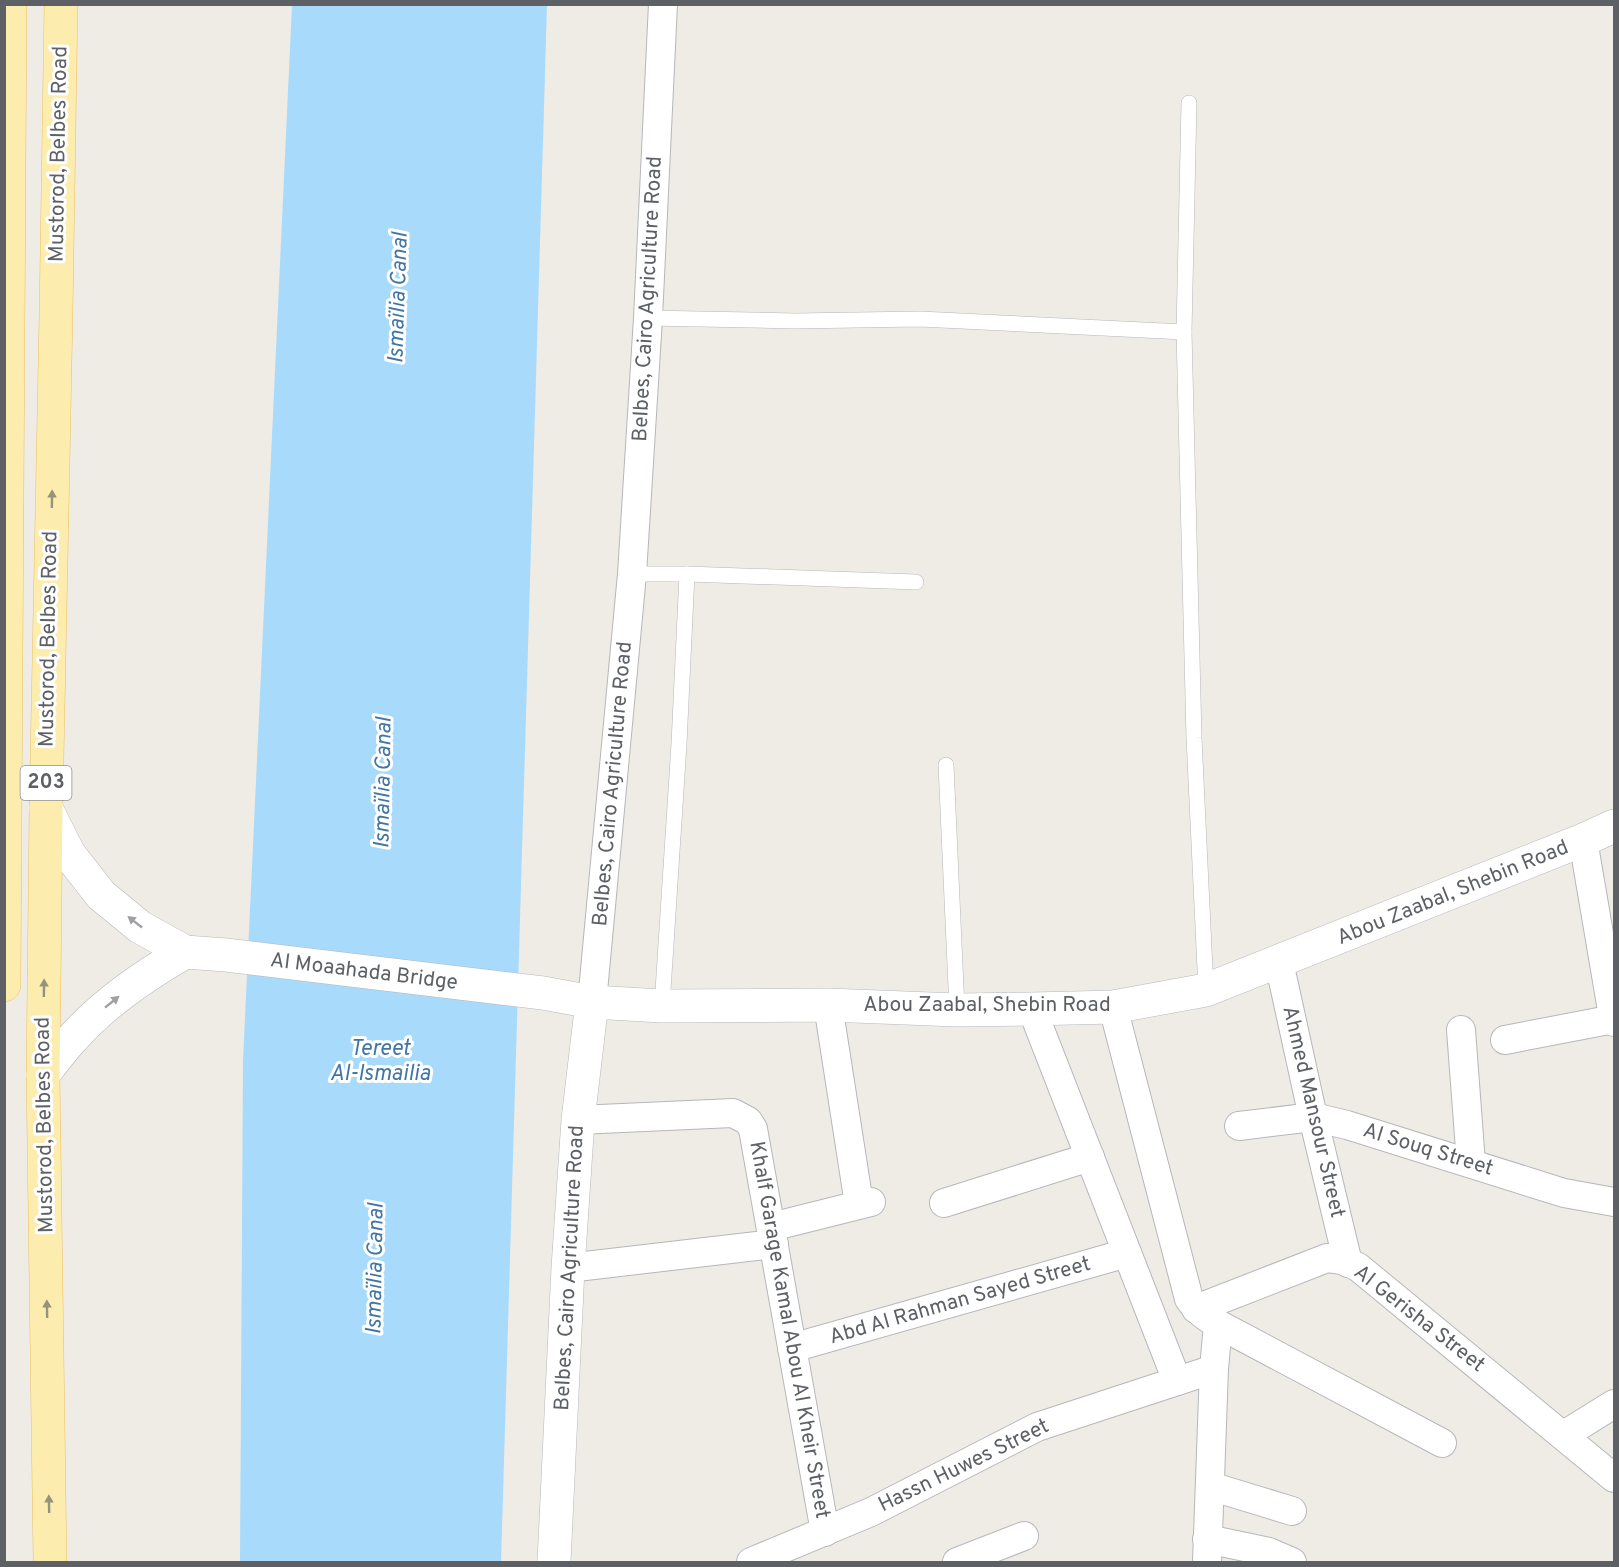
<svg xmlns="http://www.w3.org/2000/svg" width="1619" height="1567" viewBox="0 0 1619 1567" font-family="Overpass,sans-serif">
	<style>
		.water { fill: #a8dafb }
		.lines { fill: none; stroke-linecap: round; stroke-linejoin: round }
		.service-casing { stroke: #b5b7bb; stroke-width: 16 }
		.minor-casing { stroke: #b5b7bb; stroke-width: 30 }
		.secondary-casing { stroke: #b4b8bc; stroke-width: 34 }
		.primary-casing { stroke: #ecc061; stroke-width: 34 }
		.service { stroke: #fff; stroke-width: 15 }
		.minor { stroke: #fff; stroke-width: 28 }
		.secondary { stroke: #fff; stroke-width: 33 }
		.primary { stroke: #fcecad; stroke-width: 33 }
		.oneway { fill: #95927e }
		.oneway2 { fill: #9ea0a3 }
		.labels { text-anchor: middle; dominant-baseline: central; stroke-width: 6; stroke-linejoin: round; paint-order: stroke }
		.shield { fill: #fff; stroke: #8e9093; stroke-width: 1.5 }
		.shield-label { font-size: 20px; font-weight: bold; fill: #5d6165 }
		.street-label { font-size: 21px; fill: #5d6165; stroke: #fff }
		.water-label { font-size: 22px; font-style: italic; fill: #4276a5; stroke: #fff }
	</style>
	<rect width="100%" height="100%" fill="#efece5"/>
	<polygon class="water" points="292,5 547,5 501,1562 240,1562 243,1061"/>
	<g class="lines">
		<defs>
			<g id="service">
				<polyline points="1189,103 1184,332 1194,738 1206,990"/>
				<polyline points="648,318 795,321 920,319 1184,332"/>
				<polyline points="632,574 687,574 916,582"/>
				<polyline points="946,765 957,1010"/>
				<polyline points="662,1006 679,744 687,574"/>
			</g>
			<g id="minor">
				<polyline points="1583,840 1614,1022"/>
				<polyline points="1279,962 1313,1117 1348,1263"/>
				<polyline points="592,1002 632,574 648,318 663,4"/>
				<polyline points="828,1005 859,1204"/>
				<path d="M1113 1007 1189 1299C1197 1311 1206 1318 1218 1324L1442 1443"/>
				<polyline points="1032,1009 1177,1381"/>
				<polyline points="1461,1030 1471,1163"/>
				<polyline points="1505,1040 1614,1019"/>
				<polyline points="578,1120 733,1113 748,1121 753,1129 825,1532"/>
				<polyline points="1239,1126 1313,1117 1347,1125 1564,1193 1614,1202"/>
				<polyline points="944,1203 1090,1157"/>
				<polyline points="771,1227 871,1202"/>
				<polyline points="568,1268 774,1244"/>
				<polyline points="1196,1309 1327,1258 1343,1260 1358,1267 1614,1478"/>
				<polyline points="792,1348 1127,1253"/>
				<polyline points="1564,1435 1614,1404"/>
				<polyline points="1210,1486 1292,1511"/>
				<polyline points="1207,1539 1269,1552 1292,1562"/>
				<polyline points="751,1562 871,1512 1037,1427 1214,1369"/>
				<polyline points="957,1562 1024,1536"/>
				<polyline points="1207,1562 1214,1369 1218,1324"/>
			</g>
			<g id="secondary">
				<polyline points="46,808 69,854 101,895 140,927 185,952 226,955 543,993 592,1002 662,1006 828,1005 957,1010 1032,1009 1113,1007 1206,990 1583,840 1614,826"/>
				<path d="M43 1075C52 1063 62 1050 72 1039 104 1003 144 976 185 952"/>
				<polyline points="554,1562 568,1268 578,1120 592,1002"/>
			</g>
			<g id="primary">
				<polyline points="4,985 10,4"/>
				<polyline points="50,1562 43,1075 46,808 56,314 61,4"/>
			</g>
		</defs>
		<use href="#service" class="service-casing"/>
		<use href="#minor" class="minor-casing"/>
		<use href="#secondary" class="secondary-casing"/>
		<use href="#primary" class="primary-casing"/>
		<use href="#service" class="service"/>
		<use href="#minor" class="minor"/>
		<use href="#secondary" class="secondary"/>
		<use href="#primary" class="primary"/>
	</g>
	<defs><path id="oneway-solid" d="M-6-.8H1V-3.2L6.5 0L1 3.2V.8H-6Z" transform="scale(1.5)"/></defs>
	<g class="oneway">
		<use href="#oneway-solid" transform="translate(52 499) rotate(-89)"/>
		<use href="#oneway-solid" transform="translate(44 988) rotate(-89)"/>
		<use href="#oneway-solid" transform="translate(47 1309) rotate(-91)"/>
		<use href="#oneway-solid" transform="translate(49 1504) rotate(-91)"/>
	</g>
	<g class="oneway2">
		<use href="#oneway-solid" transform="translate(135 922) rotate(-142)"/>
		<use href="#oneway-solid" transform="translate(112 1002) rotate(-39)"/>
	</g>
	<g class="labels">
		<rect class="shield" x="20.5" y="766" width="51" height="34" rx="4.5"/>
		<g class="shield-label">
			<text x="46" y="783">203</text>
		</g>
		<g class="street-label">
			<text transform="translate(59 154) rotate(-89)">Mustorod, Belbes Road</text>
			<text transform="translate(648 299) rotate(-87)">Belbes, Cairo Agriculture Road</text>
			<text transform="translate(49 639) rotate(-89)">Mustorod, Belbes Road</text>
			<text transform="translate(613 784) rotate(-85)">Belbes, Cairo Agriculture Road</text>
			<text transform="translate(1453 893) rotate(-22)">Abou Zaabal, Shebin Road</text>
			<text transform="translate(364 972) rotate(7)">Al Moaahada Bridge</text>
			<text x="987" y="1005">Abou Zaabal, Shebin Road</text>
			<text transform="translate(1313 1112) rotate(77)">Ahmed Mansour Street</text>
			<text transform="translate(45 1125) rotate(-91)">Mustorod, Belbes Road</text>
			<text transform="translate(1428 1150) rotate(17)">Al Souq Street</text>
			<text transform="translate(570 1268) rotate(-87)">Belbes, Cairo Agriculture Road</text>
			<text transform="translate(960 1301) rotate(-16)">Abd Al Rahman Sayed Street</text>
			<text transform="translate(1419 1319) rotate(38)">Al Gerisha Street</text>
			<text transform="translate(789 1330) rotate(80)">Khalf Garage Kamal Abou Al Kheir Street</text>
			<text transform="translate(964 1466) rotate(-26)">Hassn Huwes Street</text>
		</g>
		<g class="water-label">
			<text transform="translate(399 298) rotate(-88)">Ismaïlia Canal</text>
			<text transform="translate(384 783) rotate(-89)">Ismaïlia Canal</text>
			<text x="380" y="1049">Tereet<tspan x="380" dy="25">Al-Ismailia</tspan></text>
			<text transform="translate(376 1269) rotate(-89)">Ismaïlia Canal</text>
		</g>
	</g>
	<rect width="1619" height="1567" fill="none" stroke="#5d6165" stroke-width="12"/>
</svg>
